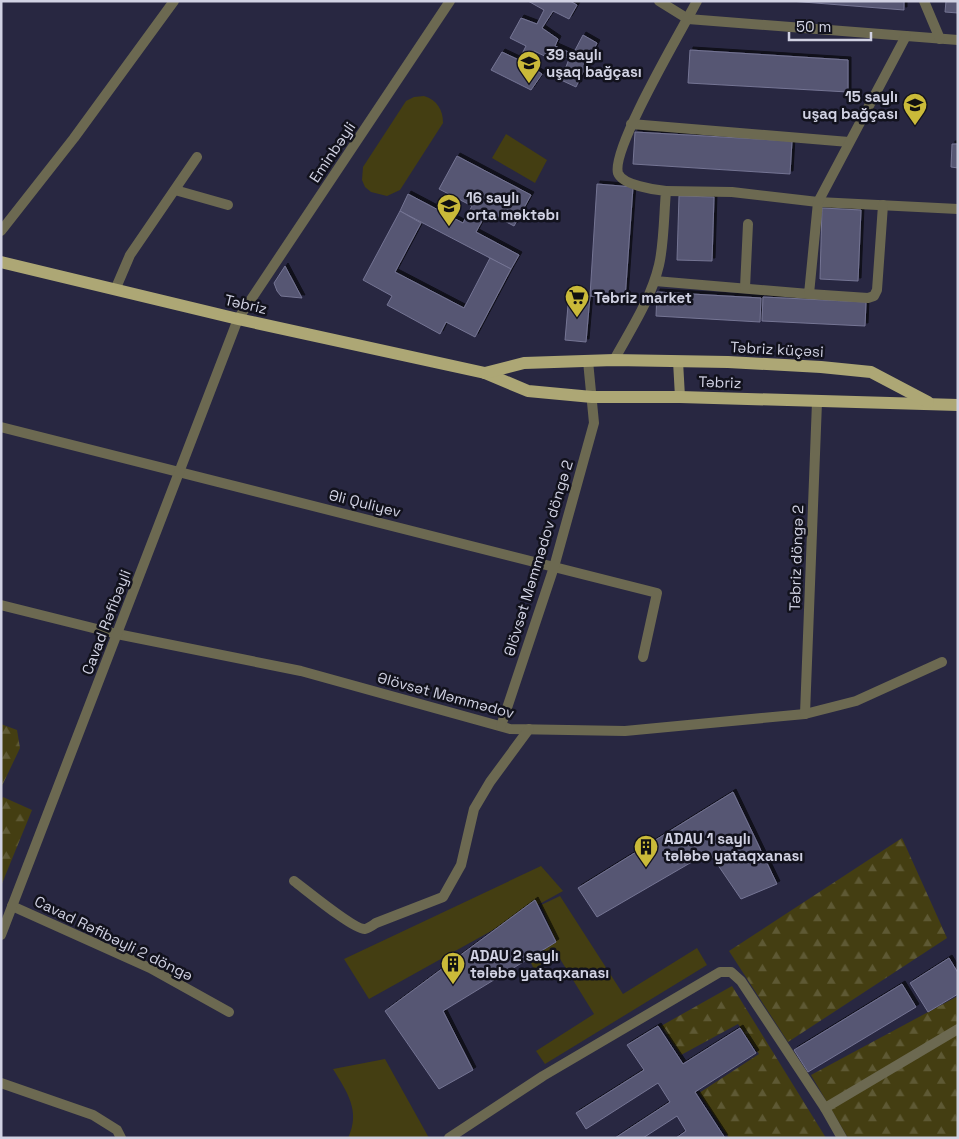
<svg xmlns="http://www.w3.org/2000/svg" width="959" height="1139" viewBox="0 0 959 1139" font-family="'Space Grotesk',sans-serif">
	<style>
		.green { fill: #443e12 }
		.forest { fill: url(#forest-firs) }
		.building { fill: #565673; stroke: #757594; filter: url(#shadow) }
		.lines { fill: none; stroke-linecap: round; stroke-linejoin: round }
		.street { stroke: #6c6951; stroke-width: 10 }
		.secondary { stroke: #918c66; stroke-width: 10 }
		.primary { stroke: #ada775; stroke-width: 12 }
		.labels { text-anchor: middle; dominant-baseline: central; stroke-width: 5; stroke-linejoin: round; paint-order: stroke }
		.poi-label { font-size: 15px; font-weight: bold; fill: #d1d2e3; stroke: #12121d; text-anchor: start }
		.street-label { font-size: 15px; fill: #d1d2e3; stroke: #12121d }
	</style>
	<defs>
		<pattern id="forest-firs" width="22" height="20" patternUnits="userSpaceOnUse" patternTransform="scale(1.25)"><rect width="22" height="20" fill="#443e12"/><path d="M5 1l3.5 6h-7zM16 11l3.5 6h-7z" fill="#5e5934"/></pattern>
		<filter id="shadow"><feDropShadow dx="3" dy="-3" stdDeviation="0" flood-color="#0009"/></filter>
	</defs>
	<rect width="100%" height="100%" fill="#282741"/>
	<g class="green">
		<path d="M424 96C437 100 443 110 443 123L400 190 387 196 371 192 365 187 362 180 363 167 406 101 414 97Z"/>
		<polygon points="506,134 547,160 535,183 492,158"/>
		<polygon points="541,866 563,891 369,999 344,959"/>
		<polygon points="560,896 623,994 697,948 707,965 545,1064 536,1051 594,1014 557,954 534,969 529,959 556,942 541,905"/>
		<path d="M385 1059 429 1138H348C361 1111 347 1092 333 1069Z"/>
	</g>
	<g class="forest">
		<polygon points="1,724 17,730 20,748 1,788"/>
		<polygon points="3,797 32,810 1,886 1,801"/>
		<polygon points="902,838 947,938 788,1042 729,951"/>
		<polygon points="732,986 826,1138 729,1138 699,1093 759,1054 738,1024 681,1055 661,1026"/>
		<polygon points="958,996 958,1138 848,1138 811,1075"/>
	</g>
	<g class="building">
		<polygon points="528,1 570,1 577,5 569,19 553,11 542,28 558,39 555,46 573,54 583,35 597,43 576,87 561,80 569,59 554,51 551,59 534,51 527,64 542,74 531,90 491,70 502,52 519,60 526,46 510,38 521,18 537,24 544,10"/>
		<polygon points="790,1 904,1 904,10"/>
		<polygon points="946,1 958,1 958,13 945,12"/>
		<polygon points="690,50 848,60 848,92 688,83"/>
		<polygon points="635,132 792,141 790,174 633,164"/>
		<polygon points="952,144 958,144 958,168 951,167"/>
		<polygon points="457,156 531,195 514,226 487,212 476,232 519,255 511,269 400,211 408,194 463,223 472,206 439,189"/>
		<polygon points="597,184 633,187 625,299 590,296"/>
		<polygon points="679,196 714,197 712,261 677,260"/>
		<polygon points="822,208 861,210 858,281 820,279"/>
		<polygon points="400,211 421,223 395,272 464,308 490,258 511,269 475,337 446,322 440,334 387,305 392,296 363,280"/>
		<polygon points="285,266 302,298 281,296 277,291 274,283"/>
		<polygon points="657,292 761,298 760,322 656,316"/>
		<polygon points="569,294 590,296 586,342 565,340"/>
		<polygon points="763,297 866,302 865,326 762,321"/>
		<polygon points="733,792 777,884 741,899 709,852 597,917 578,888"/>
		<polygon points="535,900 556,942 443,1011 473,1070 439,1089 385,1011"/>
		<polygon points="949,958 958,973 958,994 928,1012 910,983"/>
		<polygon points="902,984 916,1007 808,1072 794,1050"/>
		<polygon points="658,1026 683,1064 740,1028 756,1053 695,1092 725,1138 676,1138 686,1131 677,1116 643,1138 615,1138 670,1102 658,1083 586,1129 576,1113 644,1070 627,1045"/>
	</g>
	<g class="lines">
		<g class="street">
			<polyline points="659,1 688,19 958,40"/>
			<polyline points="924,1 940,39"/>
			<polyline points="631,124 849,142"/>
			<polyline points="175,190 228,205"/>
			<polyline points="666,191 732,192 818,202 958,209"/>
			<polyline points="1,231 74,138 174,1"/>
			<polyline points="655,281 809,294 818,202 906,36"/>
			<polyline points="745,288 748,224"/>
			<polyline points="115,290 130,255 197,157"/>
			<polyline points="809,294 868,298 874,296 877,290 883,205"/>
			<path d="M614 360C631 329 651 299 659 265 664 244 664 213 666 191 655 190 622 185 618 173 611 149 683 28 697 1"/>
			<polyline points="1,427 657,593 643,657"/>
			<polyline points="1,605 117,634 301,671 510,729 625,731 805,714 856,701 942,662"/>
			<polyline points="805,714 817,402"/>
			<polyline points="501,726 554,567 594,423 588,361"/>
			<path d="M294 881C305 889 354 930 365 929 369 928 373 925 376 923L443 897 461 865 474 809 490 782 529 729"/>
			<polyline points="12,906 150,968 229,1012"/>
			<polyline points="1,935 238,319 450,1"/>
			<polyline points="1,1083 93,1115 117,1130 121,1138"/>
			<polyline points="825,1108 958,1029"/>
			<polyline points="449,1138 543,1076 720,972 731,972 741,981 825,1108 842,1138"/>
		</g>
		<polyline class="secondary" points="678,361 680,397"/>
		<g class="primary">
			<polyline points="1,262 238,319 485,373 528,391 592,397 680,397 958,405"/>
			<polyline points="485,373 524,363 614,360 728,362 821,367 871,372 928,402"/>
		</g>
	</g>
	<defs>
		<symbol id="school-pin" viewBox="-11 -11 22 30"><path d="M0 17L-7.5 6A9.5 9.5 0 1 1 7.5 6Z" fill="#caba39" stroke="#12121d"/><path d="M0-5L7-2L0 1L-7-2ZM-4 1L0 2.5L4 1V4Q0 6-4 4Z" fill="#111"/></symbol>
		<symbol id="supermarket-pin" viewBox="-11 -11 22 30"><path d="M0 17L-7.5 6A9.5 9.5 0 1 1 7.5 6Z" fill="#caba39" stroke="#12121d"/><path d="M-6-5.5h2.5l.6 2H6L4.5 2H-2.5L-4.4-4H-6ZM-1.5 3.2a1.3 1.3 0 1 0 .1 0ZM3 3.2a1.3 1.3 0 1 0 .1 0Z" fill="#111"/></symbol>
		<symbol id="building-pin" viewBox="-11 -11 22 30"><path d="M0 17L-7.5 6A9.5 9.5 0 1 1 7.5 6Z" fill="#caba39" stroke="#12121d"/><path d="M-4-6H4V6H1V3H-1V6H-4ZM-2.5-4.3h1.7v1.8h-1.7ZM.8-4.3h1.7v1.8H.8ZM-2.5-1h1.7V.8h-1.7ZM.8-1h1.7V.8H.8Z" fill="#111"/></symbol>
	</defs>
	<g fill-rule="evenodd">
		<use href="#school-pin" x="515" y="49" width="28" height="38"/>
		<use href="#school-pin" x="901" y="91" width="28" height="38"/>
		<use href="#school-pin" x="435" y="192" width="28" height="38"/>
		<use href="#supermarket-pin" x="563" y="283" width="28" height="38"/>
		<use href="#building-pin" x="632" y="833" width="28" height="38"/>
		<use href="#building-pin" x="439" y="950" width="28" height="38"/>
	</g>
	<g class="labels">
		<g class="poi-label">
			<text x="546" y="54">39 saylı<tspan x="546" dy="17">uşaq bağçası</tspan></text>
			<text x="898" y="96" text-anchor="end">15 saylı<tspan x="898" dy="17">uşaq bağçası</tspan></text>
			<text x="466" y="197">16 saylı<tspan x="466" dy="17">orta məktəbı</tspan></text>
			<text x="594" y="297">Təbriz market</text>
			<text x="664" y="838">ADAU 1 saylı<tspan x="664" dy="17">tələbə yataqxanası</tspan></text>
			<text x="470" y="955">ADAU 2 saylı<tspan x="470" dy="17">tələbə yataqxanası</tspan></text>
		</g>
		<g class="street-label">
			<text transform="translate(332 152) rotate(-56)">Eminbəyli</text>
			<text transform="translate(246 304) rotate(13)">Təbriz</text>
			<text transform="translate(777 349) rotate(3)">Təbriz küçəsi</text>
			<text transform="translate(720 382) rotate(2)">Təbriz</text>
			<text transform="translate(365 503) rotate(14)">Əli Quliyev</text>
			<text transform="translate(538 558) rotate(-73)">Əlövsət Məmmədov döngə 2</text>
			<text transform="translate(796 558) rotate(-88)">Təbriz döngə 2</text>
			<text transform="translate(106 622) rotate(-69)">Cavad Rəfibəyli</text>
			<text transform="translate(446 695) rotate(15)">Əlövsət Məmmədov</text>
			<text transform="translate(114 938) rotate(26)">Cavad Rəfibəyli 2 döngə</text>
		</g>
	</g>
	<rect width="959" height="1139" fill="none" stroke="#d1d2e3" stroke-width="5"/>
	<path d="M789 32v8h82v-8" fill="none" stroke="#d1d2e3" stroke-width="2.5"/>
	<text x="796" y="32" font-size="15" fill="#d1d2e3" stroke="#12121d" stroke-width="4" paint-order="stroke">50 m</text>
</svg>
